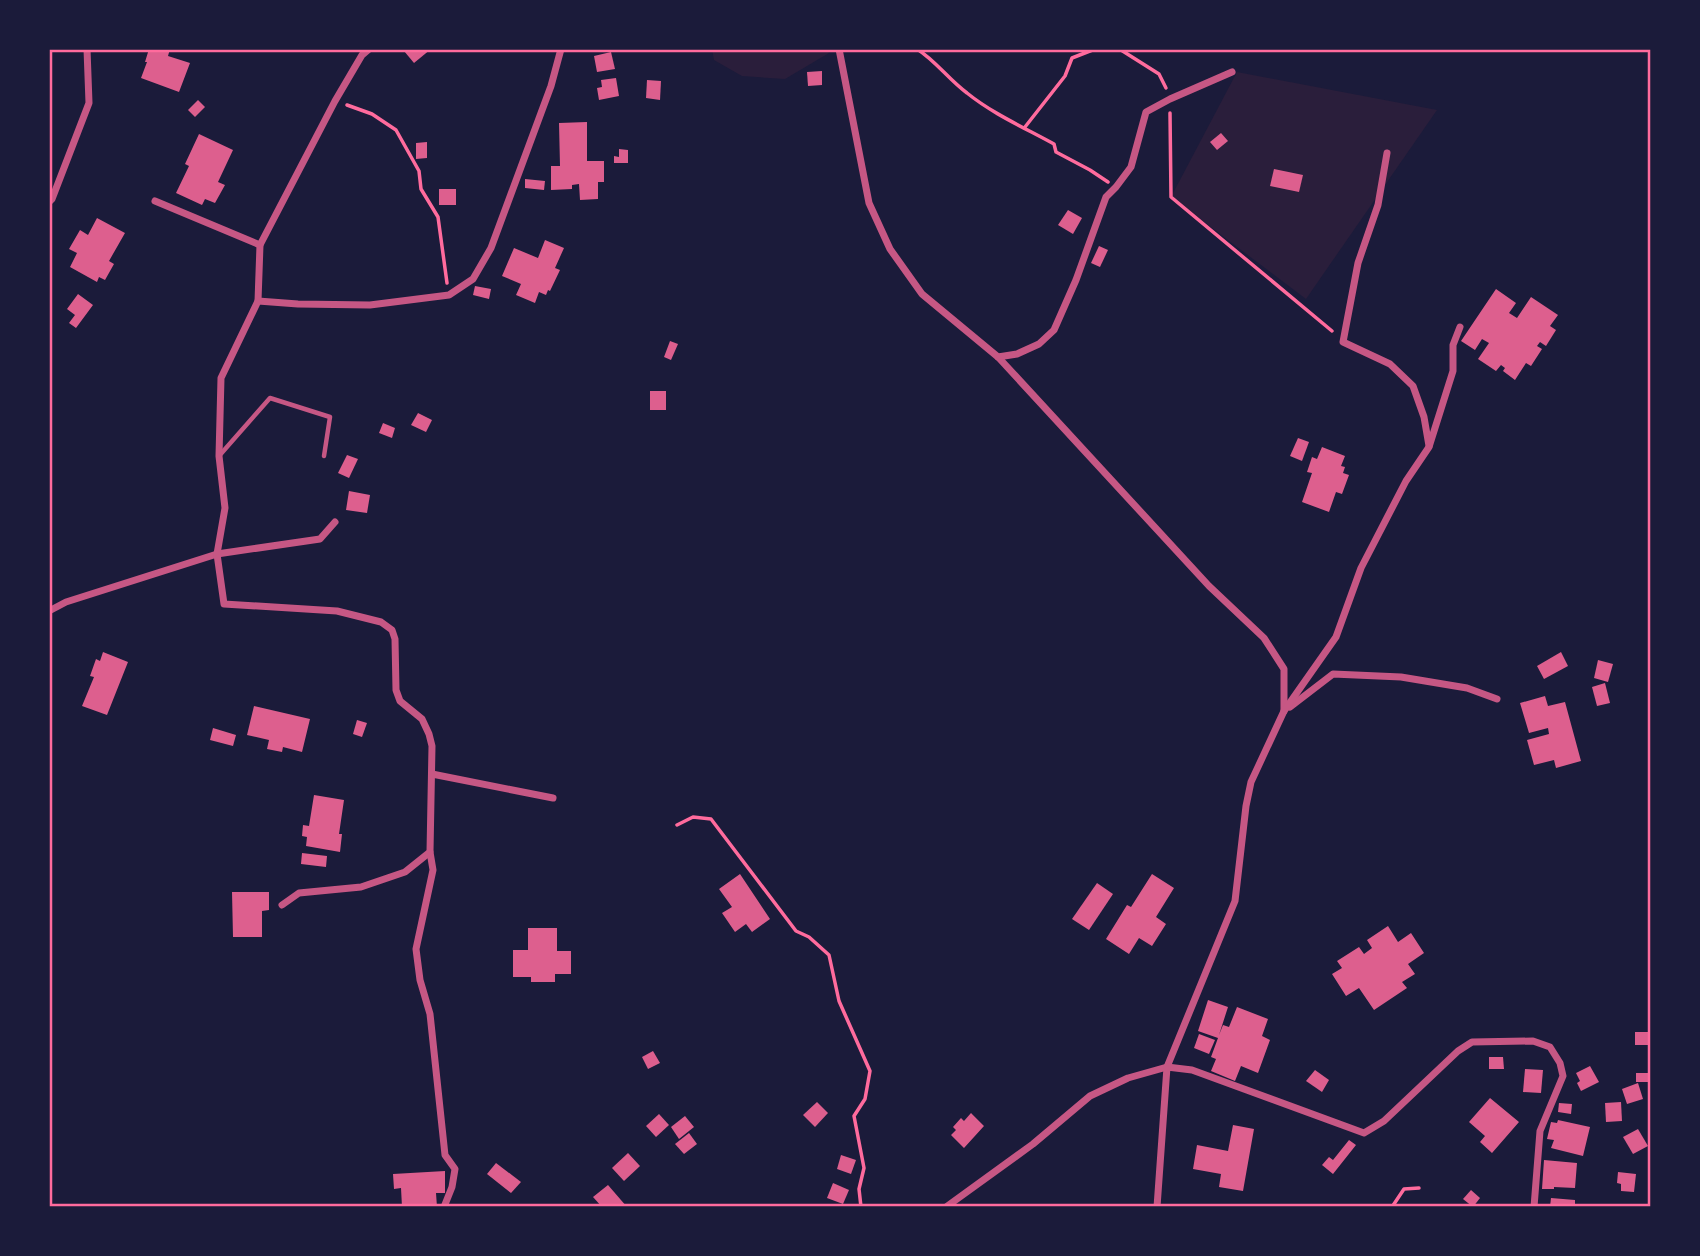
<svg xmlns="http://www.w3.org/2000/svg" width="1700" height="1256" viewBox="0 0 1700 1256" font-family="Mulish,sans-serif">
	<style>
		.green { fill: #2a1e3b }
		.building { fill: #dd5f8e }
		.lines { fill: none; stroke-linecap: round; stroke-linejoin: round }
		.path { stroke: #ff6b9d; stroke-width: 3.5 }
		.service { stroke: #c65784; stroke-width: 4.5 }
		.minor { stroke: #c65784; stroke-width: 7 }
		.neatline { fill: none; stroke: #ff6b9d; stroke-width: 2.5 }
	</style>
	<rect width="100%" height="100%" fill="#1b1b3a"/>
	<g class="green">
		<polygon points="712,49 826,49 829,53 785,79 742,76 714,60"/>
		<polygon points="1237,72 1437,110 1306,299 1171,197"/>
	</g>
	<g class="building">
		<polygon points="149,49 170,49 168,56 190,63 179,92 141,78 147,62 145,62"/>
		<polygon points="405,49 431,49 414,63 404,51"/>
		<polygon points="611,52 615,69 597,72 594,56"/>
		<polygon points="822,71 822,85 808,86 807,72"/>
		<polygon points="616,78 619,96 599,100 597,88 602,87 601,80"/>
		<polygon points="647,80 661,81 660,100 646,98"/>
		<polygon points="198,100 205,107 195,117 188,110"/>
		<polygon points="587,122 587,161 604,161 604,182 598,182 598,199 580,200 579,184 572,185 572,189 551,190 551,166 560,166 559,123"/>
		<polygon points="1221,133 1228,141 1217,150 1210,142"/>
		<polygon points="199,134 233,150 218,182 225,185 215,203 205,199 202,205 176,193 189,166 185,164"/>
		<polygon points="427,142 427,158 416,159 416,143"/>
		<polygon points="619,149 628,150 628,163 614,163 614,156 619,157"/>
		<polygon points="1274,169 1303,175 1299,192 1270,186"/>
		<polygon points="525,179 545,181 544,190 525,188"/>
		<rect x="439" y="189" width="17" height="16"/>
		<polygon points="1068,210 1082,218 1073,234 1058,225"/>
		<polygon points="97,218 125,233 109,261 114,264 105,280 99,277 97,282 70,267 77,253 69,249 80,230 88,235"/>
		<polygon points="545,240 564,248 555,268 560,270 550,291 548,290 546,295 539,292 535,303 516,295 521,284 502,276 514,248 538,258"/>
		<polygon points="1099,246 1108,250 1100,267 1091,263"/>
		<polygon points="475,286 491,289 489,299 473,295"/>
		<polygon points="1496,289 1516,303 1509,313 1517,318 1531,297 1558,315 1550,326 1556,330 1546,346 1540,342 1537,346 1542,349 1531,366 1526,363 1515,380 1503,371 1505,368 1501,365 1496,371 1478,359 1489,343 1482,339 1475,350 1461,341"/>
		<polygon points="78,294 93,305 76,328 69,323 75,315 67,309"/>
		<polygon points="670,341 678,344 671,360 664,357"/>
		<rect x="650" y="391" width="16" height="19"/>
		<polygon points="418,413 432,420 426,432 411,425"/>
		<polygon points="383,423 395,428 392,438 379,433"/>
		<polygon points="1298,438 1309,442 1302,461 1290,456"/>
		<polygon points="1322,447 1345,456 1341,466 1345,467 1343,473 1349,475 1342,494 1336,492 1329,512 1302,502 1312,473 1307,472 1312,457 1317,459"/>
		<polygon points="347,455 358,459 349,478 338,473"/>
		<polygon points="349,491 370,495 367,513 346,510"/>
		<polygon points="103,652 128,662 107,715 82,706 94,677 90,676 96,659 100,661"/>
		<polygon points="1561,652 1568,666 1544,679 1537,666"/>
		<polygon points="1598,660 1613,664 1608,682 1594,678"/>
		<polygon points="1605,683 1610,703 1597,706 1592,687"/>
		<polygon points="1545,696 1548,706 1565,702 1581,761 1556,768 1554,760 1534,765 1527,740 1549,734 1548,728 1529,733 1520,703"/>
		<polygon points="254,706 310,719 302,752 283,747 282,752 267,749 269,740 247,735"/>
		<polygon points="357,720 367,723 362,737 353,734"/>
		<polygon points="213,728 236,735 233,746 210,740"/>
		<polygon points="314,795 344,800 339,834 342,834 340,852 306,846 307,837 302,836 303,825 309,826"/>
		<polygon points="302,853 327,856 326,867 301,864"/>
		<polygon points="740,874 770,919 752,932 746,924 735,932 722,913 732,907 719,889"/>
		<polygon points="1152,874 1174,888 1156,917 1166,924 1152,946 1139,938 1129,954 1106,939 1127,905 1131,907"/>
		<polygon points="1097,883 1113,894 1089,930 1072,919"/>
		<polygon points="232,892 269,892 269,910 262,911 262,937 233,937"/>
		<polygon points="1388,926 1398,942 1411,933 1424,953 1408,964 1415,974 1402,982 1407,988 1374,1010 1359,988 1346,996 1332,974 1342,968 1337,961 1359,947 1364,954 1372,948 1367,940"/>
		<polygon points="528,928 557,928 557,951 571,951 571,974 555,974 555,982 531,982 531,977 513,977 513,950 528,950"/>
		<polygon points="1208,1000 1228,1007 1219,1035 1223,1025 1229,1027 1237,1007 1268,1019 1262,1036 1270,1040 1258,1073 1241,1066 1235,1081 1211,1071 1216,1059 1211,1057 1218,1038 1198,1031"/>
		<rect x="1635" y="1032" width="16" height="13"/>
		<polygon points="1199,1034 1215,1040 1209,1054 1194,1048"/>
		<polygon points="653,1051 660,1063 648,1069 642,1057"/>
		<polygon points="1489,1057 1503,1057 1504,1069 1489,1069"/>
		<polygon points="1590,1066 1599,1082 1581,1091 1577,1083 1580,1081 1576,1073"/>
		<polygon points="1525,1069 1543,1070 1541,1093 1523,1092"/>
		<polygon points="1315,1070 1329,1080 1322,1092 1306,1081"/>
		<rect x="1636" y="1073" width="14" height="9"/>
		<polygon points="1638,1083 1643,1099 1627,1104 1622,1089"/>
		<polygon points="1490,1098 1519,1122 1492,1153 1480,1142 1485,1136 1469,1122"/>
		<polygon points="817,1102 828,1113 815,1127 803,1115"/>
		<polygon points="1621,1102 1622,1121 1606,1122 1605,1103"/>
		<polygon points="1559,1103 1572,1104 1571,1114 1558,1112"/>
		<polygon points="971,1113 984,1126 964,1148 951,1135 956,1130 953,1127 961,1118 964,1121"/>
		<polygon points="659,1114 669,1125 656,1137 646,1126"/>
		<polygon points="685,1116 694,1127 679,1139 671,1127"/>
		<polygon points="1558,1120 1590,1127 1583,1156 1551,1148 1554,1140 1547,1139 1551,1122 1557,1123"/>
		<polygon points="1233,1125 1254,1129 1243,1191 1219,1187 1221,1174 1193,1169 1197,1145 1228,1151"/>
		<polygon points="1638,1129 1648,1146 1633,1154 1623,1137"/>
		<polygon points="689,1133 697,1144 684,1154 675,1144"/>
		<polygon points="1349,1140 1356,1145 1333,1174 1322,1165 1329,1157 1333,1160"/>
		<polygon points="628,1153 640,1166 624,1181 612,1168"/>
		<polygon points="841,1155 856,1160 851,1174 837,1169"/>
		<polygon points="1544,1160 1577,1163 1575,1188 1554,1187 1554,1189 1542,1189"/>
		<polygon points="496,1163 521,1182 511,1193 487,1174"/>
		<polygon points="445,1171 445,1193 436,1193 437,1207 402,1207 401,1188 394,1189 393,1174"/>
		<polygon points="1618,1172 1636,1174 1634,1192 1621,1191 1621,1184 1617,1183"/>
		<polygon points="833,1183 849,1190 843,1204 827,1198"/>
		<polygon points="608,1185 627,1207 602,1207 593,1197"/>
		<polygon points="1471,1190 1480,1198 1473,1207 1463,1199"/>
		<polygon points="1551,1198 1575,1200 1575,1207 1550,1207"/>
	</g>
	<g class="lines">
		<g class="path">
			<path d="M917 49C936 61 949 80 967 93 993 114 1025 128 1054 144L1056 152 1090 170 1108 182"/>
			<polyline points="1104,49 1121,50 1159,74 1166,88"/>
			<polyline points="347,105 372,114 396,130 419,171 421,189 438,217 447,283"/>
			<polyline points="1170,113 1171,197 1332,331"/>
			<polyline points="1025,127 1065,76 1072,58 1095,49"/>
			<polyline points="677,825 693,817 711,819 796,931 809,937 829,955 839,1001 870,1071 865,1099 854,1116 864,1168 859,1189 861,1207"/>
			<polyline points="1392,1207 1404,1189 1419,1188"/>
		</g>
		<polyline class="service" points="219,456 270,398 330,417 324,456"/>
		<g class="minor">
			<polyline points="839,49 869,203 890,249 922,294 998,357 1209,586 1264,638 1284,669 1284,711"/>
			<polyline points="1387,153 1378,205 1358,263 1343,342 1390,364 1413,386 1424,417 1429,446"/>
			<polyline points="155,201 260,245"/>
			<polyline points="49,202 52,199 89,103 87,49"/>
			<polyline points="258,301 298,304 370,305 449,295 473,279 491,248 551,86 561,49"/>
			<polyline points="998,357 1017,354 1039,344 1054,330 1076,280 1106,197 1116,187 1131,167 1146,112 1170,99 1232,72"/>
			<polyline points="49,611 66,602 217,554 320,539 335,522"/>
			<polyline points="1290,707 1333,674 1401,677 1467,688 1497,699"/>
			<polyline points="432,774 553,798"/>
			<polyline points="430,852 433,870 416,949 420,980 430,1014 445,1155 455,1169 452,1187 444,1207"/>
			<polyline points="282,905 299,893 361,887 405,872 430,852 432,746 429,734 422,719 400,701 396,690 395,639 392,630 381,622 337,611 224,604 217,554 225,508 219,456 221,378 258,301 260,245 335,101 362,55 369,49"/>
			<polyline points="946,1207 1033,1144 1090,1096 1128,1078 1167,1067 1192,1070 1364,1133 1384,1121 1458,1051 1472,1042 1533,1041 1550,1047 1560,1063 1563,1076 1540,1131 1534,1207"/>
			<polyline points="1157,1207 1167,1067 1235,901 1246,806 1251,782 1284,711 1336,637 1361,568 1406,481 1429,447 1453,371 1453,345 1460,327"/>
		</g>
	</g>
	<rect width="1700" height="1256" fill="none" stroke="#1b1b3a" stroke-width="102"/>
	<rect x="51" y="51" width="1598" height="1154" class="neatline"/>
</svg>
